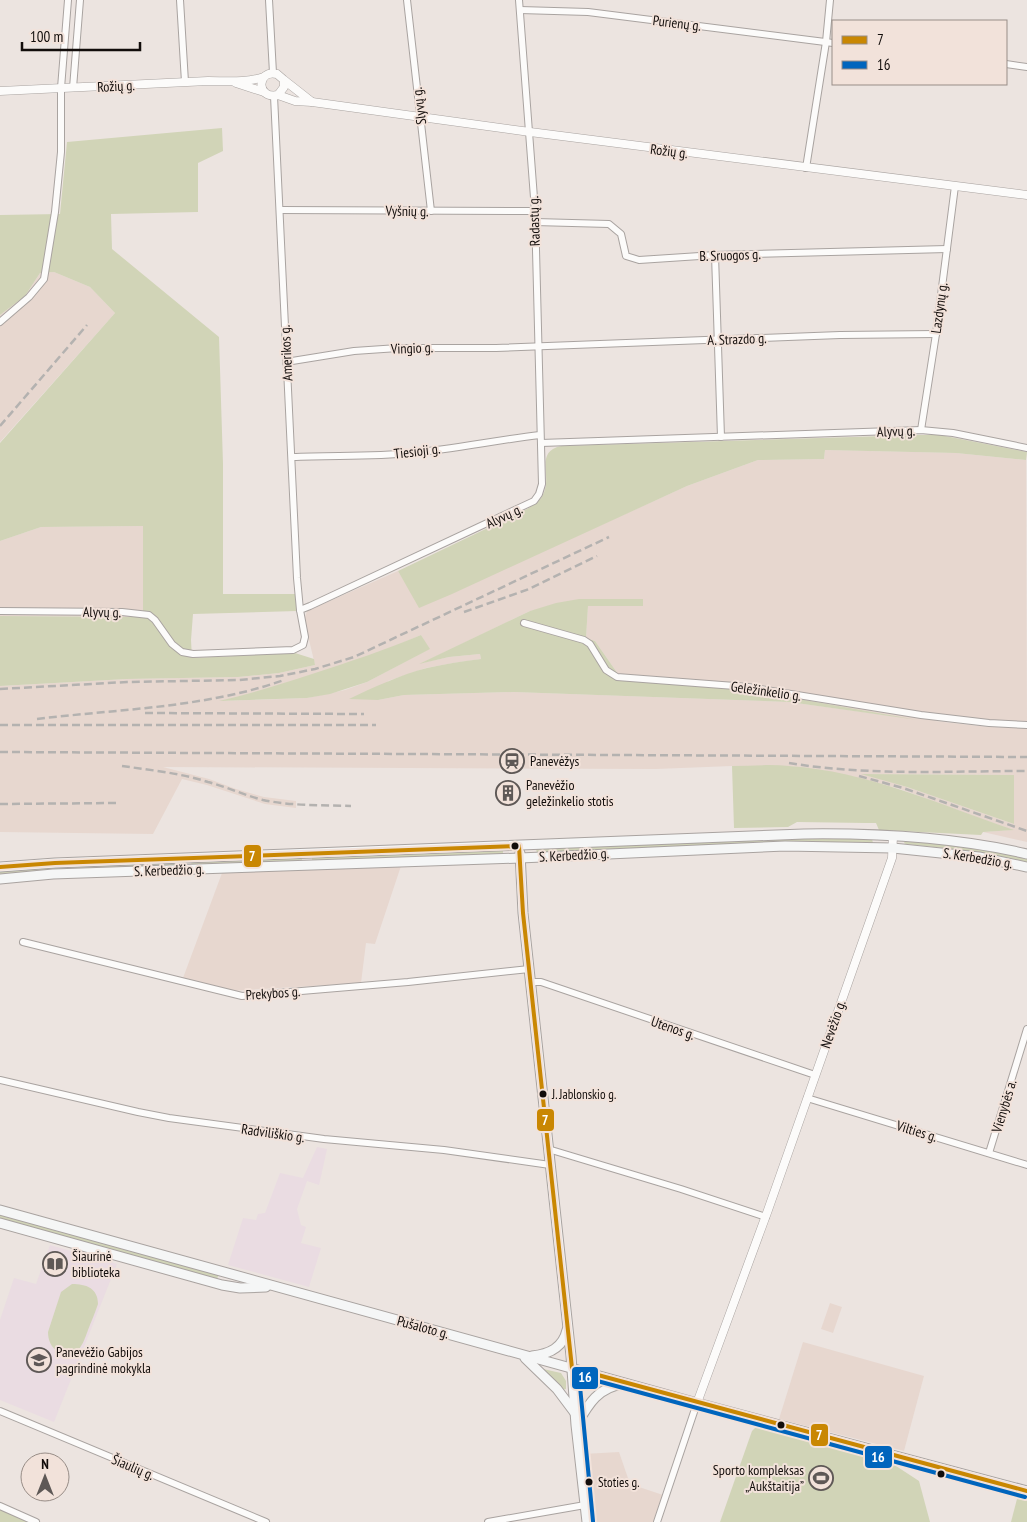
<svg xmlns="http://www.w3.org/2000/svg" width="1027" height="1522" viewBox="0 0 1027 1522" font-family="'PT Sans Narrow',sans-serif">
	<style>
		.built { fill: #e7d7cf; fill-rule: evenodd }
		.education { fill: #eadce2 }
		.green { fill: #d1d4b7 }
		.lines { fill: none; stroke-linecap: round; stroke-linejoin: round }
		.minor-casing { stroke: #a9a3a0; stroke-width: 8 }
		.tertiary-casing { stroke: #a9a3a0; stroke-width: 9 }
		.secondary-casing { stroke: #a9a3a0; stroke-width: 11 }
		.minor { stroke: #fcfbfa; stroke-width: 6 }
		.tertiary { stroke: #fcfbfa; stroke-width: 8 }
		.secondary { stroke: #f5f6f6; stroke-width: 9 }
		.rail { stroke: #b4b2b0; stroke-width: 2.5; stroke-dasharray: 8 4; stroke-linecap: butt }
		.bus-1-casing { stroke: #f2e2da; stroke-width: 8 }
		.bus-2-casing { stroke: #f2e2da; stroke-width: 8 }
		.bus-1 { stroke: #c98702; stroke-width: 4 }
		.bus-2 { stroke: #0065bd; stroke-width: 4 }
		.bus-dot { fill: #120d0b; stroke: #f2e2da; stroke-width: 2 }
		.labels { text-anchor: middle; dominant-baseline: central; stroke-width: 4; stroke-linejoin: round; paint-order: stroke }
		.bus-label { font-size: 13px; fill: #120d0b; stroke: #f2e2da; text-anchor: start }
		.street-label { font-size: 14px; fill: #120d0b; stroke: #f2e2da }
		.poi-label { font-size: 14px; fill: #120d0b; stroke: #f2e2da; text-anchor: start }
		.line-badge { stroke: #f2e2da; stroke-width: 2 }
		.badge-label { font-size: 14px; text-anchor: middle; font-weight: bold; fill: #fff }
	</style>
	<rect width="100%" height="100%" fill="#ece4e0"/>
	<g class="built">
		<polygon points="54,272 90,287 115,313 0,442 0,315 25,296 40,273"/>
		<path d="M825 450 956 453 1026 460 1027 725 934 721 989 727 1027 728V842L983 832 1012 830 900 789 855 777 826 771 789 766H732L656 769 163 767 209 779 236 789 264 797 296 801V808L265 804 207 785 182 779 153 834 0 832V686L127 679 238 677 279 673 315 665 305 623V617L307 611 398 571 420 607 687 486 758 460 824 459ZM643 600V606H588L586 638 595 641 618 674 748 690 899 717 789 702 514 692 404 695 378 700 388 681 426 668 453 663 481 659 480 654 449 657 422 663 530 611ZM421 635 429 649 367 682 345 690 307 698 223 701 249 695 361 659 391 648ZM864 774 1014 775V824L907 787Z"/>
		<polygon points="143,526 143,617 0,616 0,541 41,527"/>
		<polygon points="401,866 375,944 366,943 361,983 231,991 183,978 222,873"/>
		<polygon points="830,1303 842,1307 833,1333 821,1329"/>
		<polygon points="803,1342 924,1376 904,1451 779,1419"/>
		<polygon points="619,1452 630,1484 666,1496 657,1522 592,1522 583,1454"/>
	</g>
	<g class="education">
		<polygon points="317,1147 327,1149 320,1181 319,1185 307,1181 297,1209 301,1225 306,1227 301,1243 321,1248 309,1287 228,1265 243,1218 256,1220 258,1214 265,1213 280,1173 303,1178"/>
		<polygon points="50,1245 117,1264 54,1422 0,1400 0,1320 14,1278 36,1284"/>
	</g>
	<g class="green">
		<polygon points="222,128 223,151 198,163 198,212 111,214 112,249 219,337 223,464 223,594 295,594 297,611 193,614 191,640 192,658 295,653 314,659 315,665 279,673 238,677 127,679 0,686 0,616 143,617 143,526 41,527 0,541 0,443 115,313 90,287 54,272 40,273 25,296 0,315 0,215 60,214 67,142"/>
		<path d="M918 435H940L1027 452 1026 460 956 453 825 450 824 459 758 460 687 486 452 594 419 608 398 571 527 509C535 504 543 499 545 489 550 472 536 452 561 446Z"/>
		<path d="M579 599H643V606H588L586 638 595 641 618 674 748 690 918 720 789 702 514 692 404 695 378 700 349 699C374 687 400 675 427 668 445 664 463 661 481 659L480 654 449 657 419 664 530 611 556 603Z"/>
		<path d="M421 635 430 649 367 682 330 694 307 698 219 701C251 694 281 684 312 674 349 662 385 650 421 635Z"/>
		<path d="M732 766C751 766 770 764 789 766 866 771 941 805 1014 830L983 832 981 835 879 830 876 823H866L797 822 788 827 734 828Z"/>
		<polygon points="861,774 1014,775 1014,824 907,787"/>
		<polygon points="810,837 872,839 873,843 786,842 537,853 536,849"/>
		<polygon points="905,841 979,848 1027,859 1027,863 962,850 906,844 904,843"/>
		<polygon points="503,850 503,854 312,861 312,857"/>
		<polygon points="302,858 302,861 192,865 191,863 192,862"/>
		<polygon points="181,862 182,865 0,876 0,872 47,867"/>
		<polygon points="0,1214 219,1274 217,1279 0,1219"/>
		<path d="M72 1284C86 1284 98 1288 98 1304 95 1313 91 1322 88 1330 83 1344 78 1360 59 1352 51 1348 48 1340 48 1332L61 1292Z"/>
		<polygon points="543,1369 561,1373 566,1381 566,1389 562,1390"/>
		<polygon points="756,1427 893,1464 919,1481 930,1522 720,1522 752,1431"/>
		<polygon points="1018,1495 1027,1497 1027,1522 1011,1522"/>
		<polygon points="0,1506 36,1522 0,1522"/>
	</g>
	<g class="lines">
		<defs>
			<g id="minor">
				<polyline points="180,0 185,82"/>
				<polyline points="269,0 273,73"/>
				<polyline points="407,0 431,211"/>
				<polyline points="520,10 588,12 833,43"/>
				<polyline points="1006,64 1027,67"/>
				<polyline points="73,88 80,0"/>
				<polyline points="274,96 297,578 300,610"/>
				<polyline points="806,168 826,42 830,0"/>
				<polyline points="280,210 535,211"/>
				<polyline points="535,222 609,224 621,234 626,256 639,260 715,255 947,249"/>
				<polyline points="715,255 721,437"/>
				<polyline points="0,322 29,297 44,279 55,212 61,152 61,88 68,0"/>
				<polyline points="286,362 354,351 398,348 496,348 840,335 936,334"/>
				<polyline points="921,430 936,334 955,186"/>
				<polyline points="541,443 921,430 953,433 1027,448"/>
				<path d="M292 457C331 455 371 457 411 453 454 449 497 440 540 435"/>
				<polyline points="0,611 122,612 149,615 155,620 172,644 182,652 193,654 293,650 303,645 305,637 300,610 310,606 534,501 539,494 542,484 535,211 519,0"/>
				<polyline points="524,623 584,640 590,644 606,670 617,677 748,687 921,715 989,723 1027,725"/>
				<polyline points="23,942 242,996 408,982 529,969"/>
				<polyline points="531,982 541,982 815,1075"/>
				<polyline points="0,1080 138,1112 169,1118 324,1139 444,1150 550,1165"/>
				<polyline points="807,1098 1027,1165"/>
				<polyline points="548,1149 681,1189 766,1217"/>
				<polyline points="989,1153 1027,1029"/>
				<polyline points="0,1411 266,1522"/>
				<polyline points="0,1506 36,1522"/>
				<polyline points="488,1522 585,1505"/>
				<polyline points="657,1522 697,1403"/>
			</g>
			<g id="tertiary">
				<path d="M284 80V87L278 95C256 100 256 69 277 74L284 80 312 102"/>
				<polyline points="236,83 264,92"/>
				<path d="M0 91 208 81C227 81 246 83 264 77"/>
				<polyline points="278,95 295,101 312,102 530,132 1027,195"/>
				<polyline points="697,1403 768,1210 892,858 893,836"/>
			</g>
			<g id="secondary">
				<polyline points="520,853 523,913 571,1356 576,1425 587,1522"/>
				<path d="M0 867 55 863 804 834C879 833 954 837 1027 854"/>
				<polyline points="0,879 53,874 520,858 785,846 893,848 979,857 1027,867"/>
				<polyline points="0,1210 697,1403 1027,1491"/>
				<polyline points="0,1223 222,1285 240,1288 266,1287"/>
				<path d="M532 1356C549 1354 563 1348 567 1330"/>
				<polyline points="525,1358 557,1389 575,1413"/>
				<path d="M577 1424C588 1405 598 1387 623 1384"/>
			</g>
		</defs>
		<use href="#minor" class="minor-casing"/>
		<use href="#tertiary" class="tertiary-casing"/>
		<use href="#secondary" class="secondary-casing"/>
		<use href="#minor" class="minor"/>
		<use href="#tertiary" class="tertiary"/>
		<use href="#secondary" class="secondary"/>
		<g class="rail">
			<polyline points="0,426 87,325"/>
			<polyline points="464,612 529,589 597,556"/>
			<polyline points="0,689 127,682 239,680 280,676 315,669 354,657 609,537"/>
			<polyline points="145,713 364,714"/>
			<path d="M37 719C119 709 205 708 284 680"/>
			<polyline points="0,725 376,725"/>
			<polyline points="0,752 1027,757"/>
			<path d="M789 763C868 776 948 771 1027 771"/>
			<path d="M122 766C150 770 180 773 208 782 227 787 244 795 263 800 292 806 321 805 351 806"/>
			<polyline points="859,776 903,788 1027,831"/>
			<polyline points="0,804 116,803"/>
		</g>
		<defs>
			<polyline id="bus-1" points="0,867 55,863 519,846 523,913 572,1368 1027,1491"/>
			<polyline id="bus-2" points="593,1521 579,1376 1025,1497"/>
		</defs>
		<use href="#bus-1" class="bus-1-casing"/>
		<use href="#bus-2" class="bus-2-casing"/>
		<use href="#bus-1" class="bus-1"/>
		<use href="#bus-2" class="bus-2"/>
	</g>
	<defs>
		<symbol id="station-ring" viewBox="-11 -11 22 22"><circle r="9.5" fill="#f2e2da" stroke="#5e5856" stroke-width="1.5"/><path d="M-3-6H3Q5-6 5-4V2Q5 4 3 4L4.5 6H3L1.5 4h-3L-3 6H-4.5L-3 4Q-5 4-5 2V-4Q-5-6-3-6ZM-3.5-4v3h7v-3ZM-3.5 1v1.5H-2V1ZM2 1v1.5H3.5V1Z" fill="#5e5856"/></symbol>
		<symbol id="building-ring" viewBox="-11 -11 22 22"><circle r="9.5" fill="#f2e2da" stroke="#5e5856" stroke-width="1.5"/><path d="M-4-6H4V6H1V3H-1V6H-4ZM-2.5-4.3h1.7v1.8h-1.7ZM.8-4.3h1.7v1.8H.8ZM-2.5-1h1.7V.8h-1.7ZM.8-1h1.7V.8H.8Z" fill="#5e5856"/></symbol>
		<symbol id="library-ring" viewBox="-11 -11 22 22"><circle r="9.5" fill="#f2e2da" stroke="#5e5856" stroke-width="1.5"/><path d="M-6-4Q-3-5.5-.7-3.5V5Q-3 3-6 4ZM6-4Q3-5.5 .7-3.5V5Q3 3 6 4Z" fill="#5e5856"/></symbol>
		<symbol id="school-ring" viewBox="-11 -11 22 22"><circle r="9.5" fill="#f2e2da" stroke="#5e5856" stroke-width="1.5"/><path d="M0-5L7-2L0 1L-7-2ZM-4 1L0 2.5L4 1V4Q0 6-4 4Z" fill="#5e5856"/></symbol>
		<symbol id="stadium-ring" viewBox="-11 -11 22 22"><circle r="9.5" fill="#f2e2da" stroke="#5e5856" stroke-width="1.5"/><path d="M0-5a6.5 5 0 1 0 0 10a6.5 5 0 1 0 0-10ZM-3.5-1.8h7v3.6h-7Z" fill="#5e5856"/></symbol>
	</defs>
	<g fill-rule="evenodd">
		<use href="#station-ring" x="498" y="747" width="28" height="28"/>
		<use href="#building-ring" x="494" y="779" width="28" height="28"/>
		<use href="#library-ring" x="41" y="1250" width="28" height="28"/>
		<use href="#school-ring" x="25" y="1346" width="28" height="28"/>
		<use href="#stadium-ring" x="807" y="1464" width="28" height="28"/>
	</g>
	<g class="bus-dot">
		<circle cx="515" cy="846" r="4.5"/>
		<circle cx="543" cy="1094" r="4.5"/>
		<circle cx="781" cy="1425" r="4.5"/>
		<circle cx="941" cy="1474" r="4.5"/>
		<circle cx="589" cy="1482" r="4.5"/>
	</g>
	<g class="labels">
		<g class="bus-label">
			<text x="552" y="1094">J. Jablonskio g.</text>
			<text x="598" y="1482">Stoties g.</text>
		</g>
		<g class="street-label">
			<text transform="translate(677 23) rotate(7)">Purienų g.</text>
			<text transform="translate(116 86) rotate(-3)">Rožių g.</text>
			<text transform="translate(419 106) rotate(-97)">Slyvų g.</text>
			<text transform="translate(669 151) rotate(7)">Rožių g.</text>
			<text transform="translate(407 211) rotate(1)">Vyšnių g.</text>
			<text transform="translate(534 221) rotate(-92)">Radastų g.</text>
			<text transform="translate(730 255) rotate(-2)">B. Sruogos g.</text>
			<text transform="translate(939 308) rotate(-82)">Lazdynų g.</text>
			<text transform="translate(737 339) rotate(-2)">A. Strazdo g.</text>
			<text transform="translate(412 348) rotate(-2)">Vingio g.</text>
			<text transform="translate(286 353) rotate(-93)">Amerikos g.</text>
			<text transform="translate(896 431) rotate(-2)">Alyvų g.</text>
			<text transform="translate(417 451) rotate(-7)">Tiesioji g.</text>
			<text transform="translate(504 516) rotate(-25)">Alyvų g.</text>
			<text transform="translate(102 612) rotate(1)">Alyvų g.</text>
			<text transform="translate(766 691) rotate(8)">Geležinkelio g.</text>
			<text transform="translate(574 855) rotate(-3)">S. Kerbedžio g.</text>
			<text transform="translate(978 858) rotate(9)">S. Kerbedžio g.</text>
			<text transform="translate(169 870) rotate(-2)">S. Kerbedžio g.</text>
			<text transform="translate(273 993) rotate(-4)">Prekybos g.</text>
			<text transform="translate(833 1024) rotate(-71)">Nevėžio g.</text>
			<text transform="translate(673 1028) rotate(19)">Utenos g.</text>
			<text transform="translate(1004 1106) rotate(-73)">Vienybės a.</text>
			<text transform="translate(917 1131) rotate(17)">Vilties g.</text>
			<text transform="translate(273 1133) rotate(8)">Radviliškio g.</text>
			<text transform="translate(423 1327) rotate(15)">Pušaloto g.</text>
			<text transform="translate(133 1467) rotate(23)">Šiaulių g.</text>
		</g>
		<g class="poi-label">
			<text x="530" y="761">Panevėžys</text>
			<text x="526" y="785">Panevėžio<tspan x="526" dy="16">geležinkelio stotis</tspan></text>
			<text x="72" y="1256">Šiaurinė<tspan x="72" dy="16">biblioteka</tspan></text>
			<text x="56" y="1352">Panevėžio Gabijos<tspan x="56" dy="16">pagrindinė mokykla</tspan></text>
			<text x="804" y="1470" text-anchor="end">Sporto kompleksas<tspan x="804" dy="16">„Aukštaitija”</tspan></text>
		</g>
	</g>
	<g class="line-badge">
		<rect x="243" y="844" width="19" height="24" rx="5" fill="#c98702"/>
		<rect x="536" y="1108" width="19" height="24" rx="5" fill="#c98702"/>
		<rect x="571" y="1366" width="28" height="24" rx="5" fill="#0065bd"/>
		<rect x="810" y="1423" width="19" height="24" rx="5" fill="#c98702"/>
		<rect x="864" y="1445" width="29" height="24" rx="5" fill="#0065bd"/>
	</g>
	<g class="badge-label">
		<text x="252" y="861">7</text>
		<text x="545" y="1125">7</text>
		<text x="585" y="1382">16</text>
		<text x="819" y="1440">7</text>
		<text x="878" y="1462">16</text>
	</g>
	<rect x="832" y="20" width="175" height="65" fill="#f2e2da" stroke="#988d87"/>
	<rect x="842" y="36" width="25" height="8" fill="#c98702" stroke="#988d87"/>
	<text x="877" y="45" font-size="15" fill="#120d0b">7</text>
	<rect x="842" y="61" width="25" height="8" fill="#0065bd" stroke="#988d87"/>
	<text x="877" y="70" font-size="15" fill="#120d0b">16</text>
	<g transform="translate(45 1477)"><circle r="24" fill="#f2e2da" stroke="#988d87"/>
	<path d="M0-4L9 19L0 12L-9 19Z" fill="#5e5856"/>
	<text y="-8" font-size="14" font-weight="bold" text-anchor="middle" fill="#120d0b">N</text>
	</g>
	<path d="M22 42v8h118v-8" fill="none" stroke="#120d0b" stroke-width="2.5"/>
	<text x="30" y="42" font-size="15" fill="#120d0b" stroke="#f2e2da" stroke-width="4" paint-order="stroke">100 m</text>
</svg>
